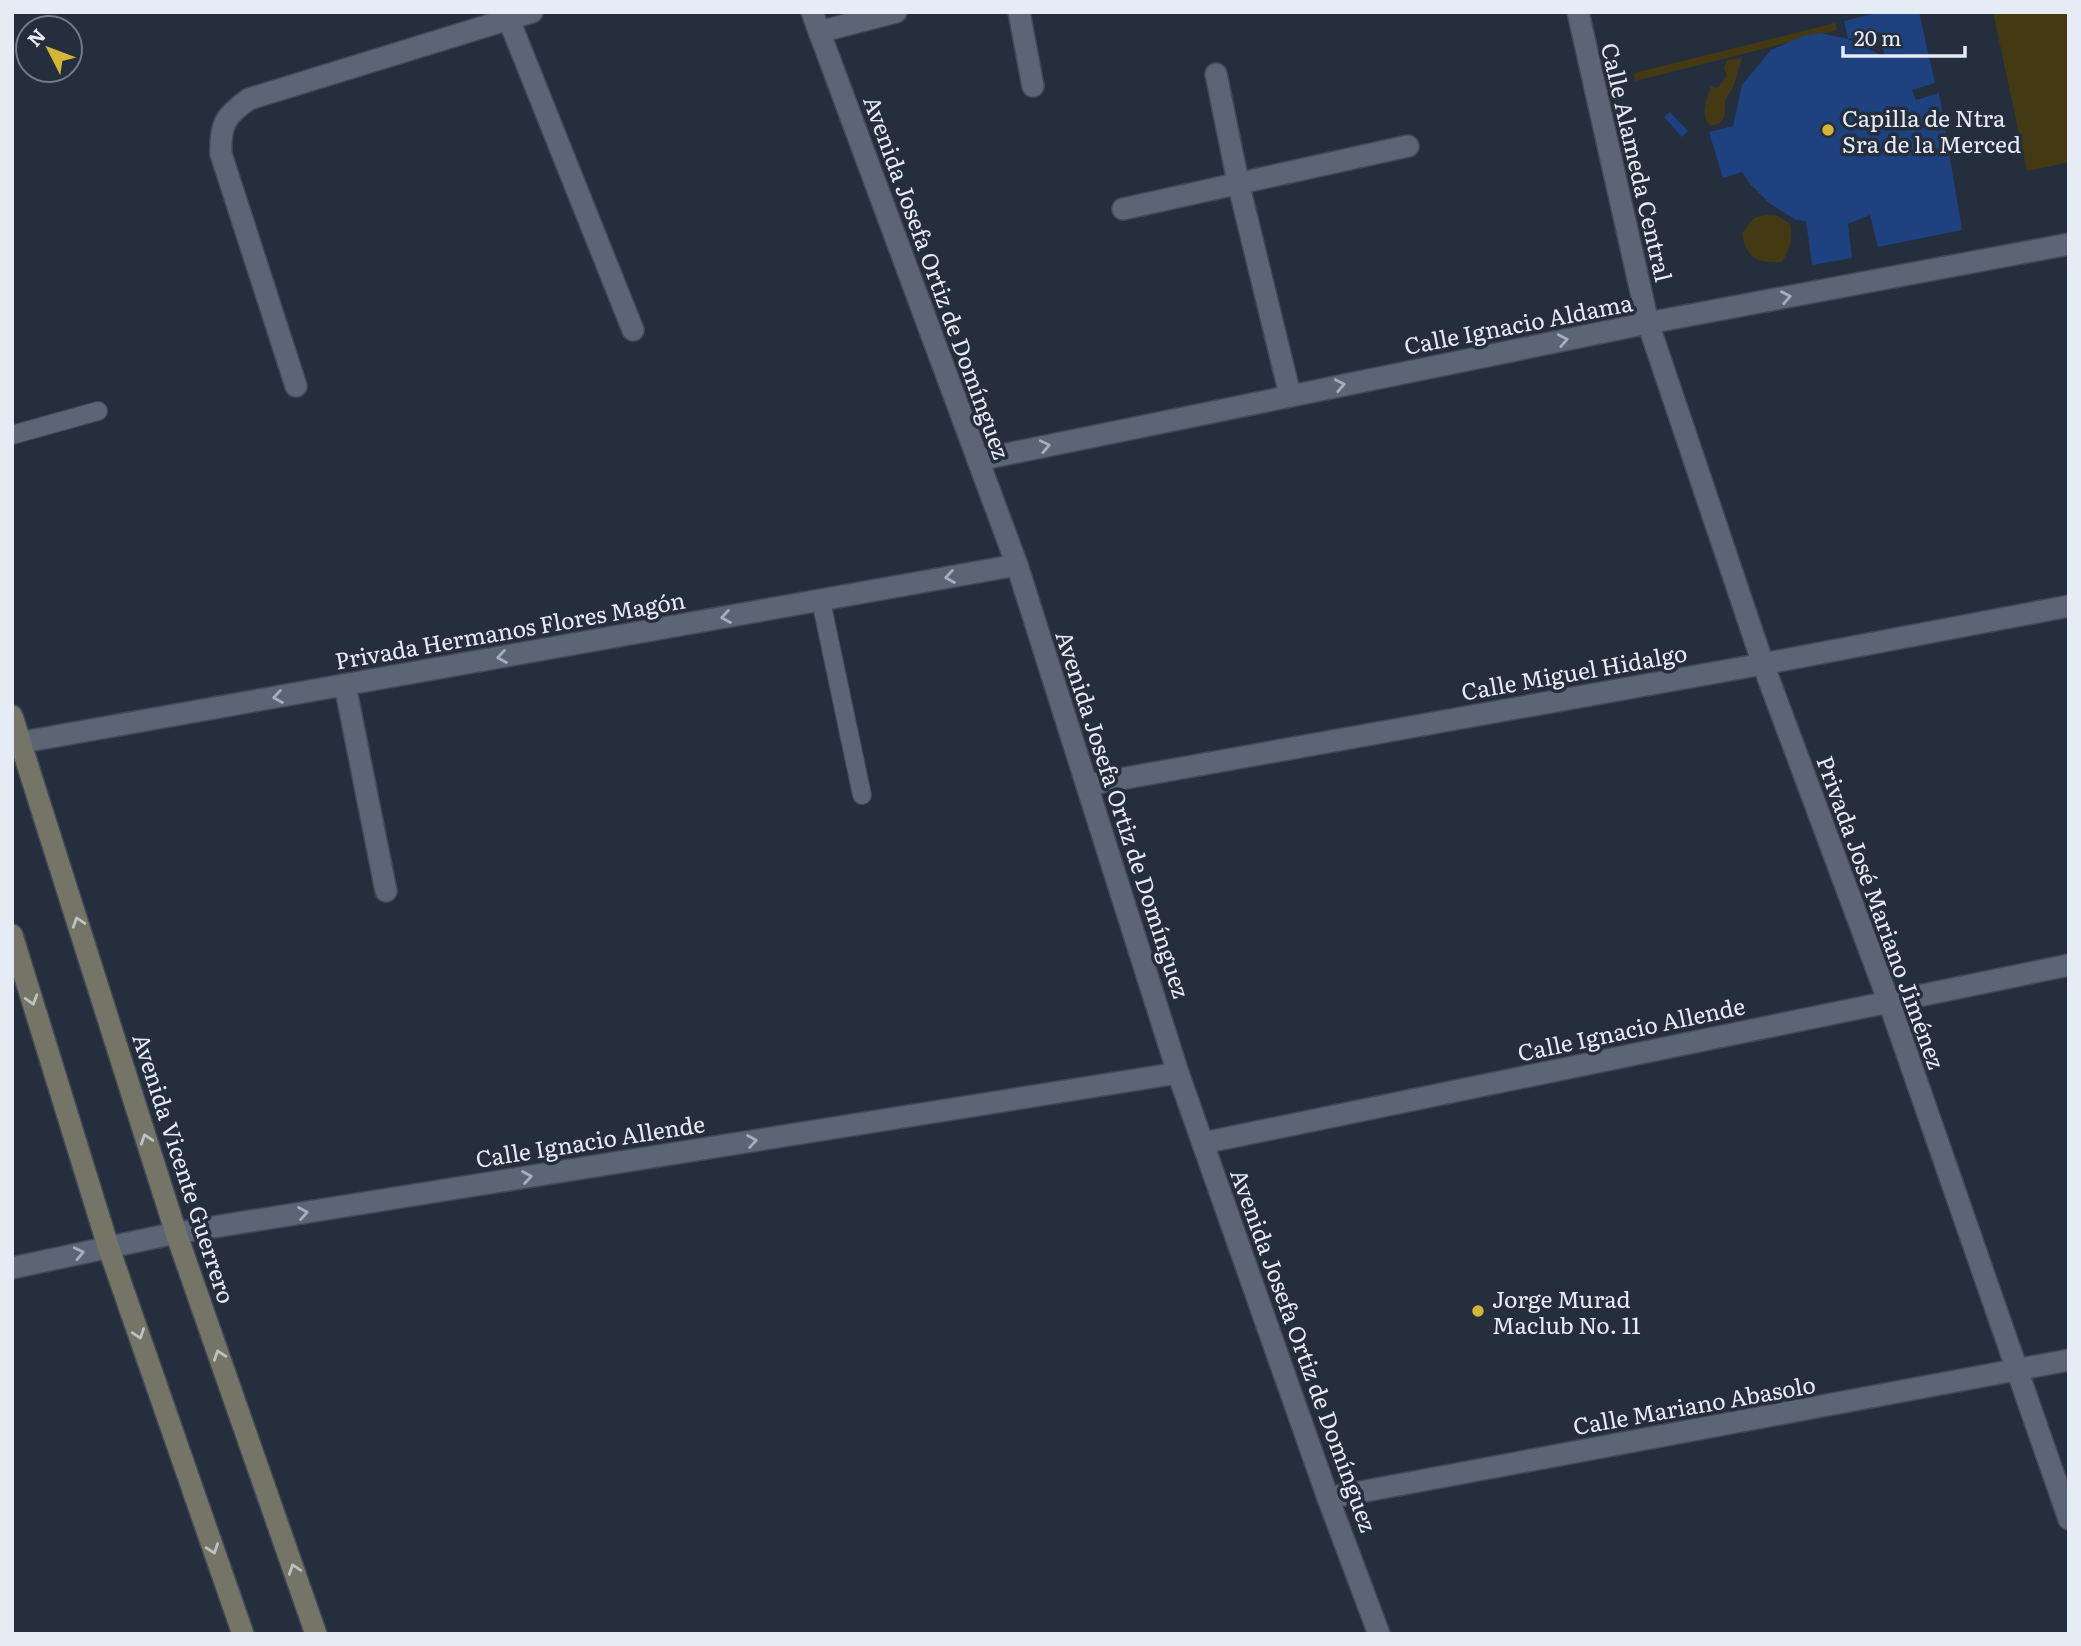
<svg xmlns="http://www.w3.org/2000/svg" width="2081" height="1646" viewBox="0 0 2081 1646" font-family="Literata,serif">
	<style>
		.green { fill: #433a14 }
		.building { fill: #1d427f }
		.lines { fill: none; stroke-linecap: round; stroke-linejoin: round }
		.lane-casing { stroke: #424956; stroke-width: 20 }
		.street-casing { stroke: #424956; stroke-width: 24 }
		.secondary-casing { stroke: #424956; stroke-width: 24 }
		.lane { stroke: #5b6576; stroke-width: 18 }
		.street { stroke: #5b6576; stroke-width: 21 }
		.secondary { stroke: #747567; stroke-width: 21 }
		.oneway { stroke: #a7afbc }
		.oneway2 { stroke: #bec2c4 }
		.poi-dot { fill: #d3b635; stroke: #252e3d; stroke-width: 2.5 }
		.labels { text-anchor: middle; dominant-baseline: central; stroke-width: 7; stroke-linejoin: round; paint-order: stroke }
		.poi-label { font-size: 23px; fill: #e6ecf6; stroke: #252e3d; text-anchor: start }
		.street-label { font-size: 23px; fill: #e6ecf6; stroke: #252e3d }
	</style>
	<rect width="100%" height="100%" fill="#252e3d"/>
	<g class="green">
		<polygon points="1993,12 2069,12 2069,162 2027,171"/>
		<polygon points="1835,23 1837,30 1635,81 1634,73"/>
		<path d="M1742 58 1734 85 1725 101V115L1720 123 1711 126C1699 115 1707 99 1711 86L1718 88 1727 75 1724 68 1727 60Z"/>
		<path d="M1765 215 1778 216 1790 224C1793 239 1790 249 1782 262 1757 263 1746 259 1742 233L1754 218Z"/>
	</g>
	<g class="building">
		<polygon points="1881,12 1919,12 1935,83 1912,90 1916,100 1939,93 1962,230 1878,247 1870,215 1848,224 1852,258 1812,265 1806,221 1796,220 1769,203 1751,185 1742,172 1723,178 1709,132 1733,126 1742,85 1771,50 1803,36 1820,33 1848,39 1885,57 1879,32 1848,39 1844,21"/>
		<polygon points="1670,112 1688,131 1682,137 1664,117"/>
	</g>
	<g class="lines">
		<defs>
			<g id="lane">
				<polyline points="12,435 98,411"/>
				<polyline points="821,601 862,795"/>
			</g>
			<g id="street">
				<polyline points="812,12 1017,565 1178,1073 1328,1498 1379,1634"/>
				<polyline points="1019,12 1033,86"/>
				<polyline points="1578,12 1648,323 1763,664 1889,1002 2069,1519"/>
				<polyline points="509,20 633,330"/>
				<polyline points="819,32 896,12"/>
				<polyline points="1216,74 1238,182 1290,395"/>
				<polyline points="1123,209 1408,146"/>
				<path d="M296 386 221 154C220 124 225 116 249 99L532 12"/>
				<polyline points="978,460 1648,323 2069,244"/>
				<polyline points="345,685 386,891"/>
				<polyline points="12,744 1017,565"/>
				<polyline points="1087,785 1763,664 2069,606"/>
				<polyline points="1203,1143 2069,965"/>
				<polyline points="12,1268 176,1233 1178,1073"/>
				<polyline points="1328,1498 2069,1360"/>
			</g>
			<g id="secondary">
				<polyline points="12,716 176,1233 316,1634"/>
				<polyline points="12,935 108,1246 243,1634"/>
			</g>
		</defs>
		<use href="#lane" class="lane-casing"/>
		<use href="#street" class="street-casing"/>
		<use href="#secondary" class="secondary-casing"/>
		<use href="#lane" class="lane"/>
		<use href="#street" class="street"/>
		<use href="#secondary" class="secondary"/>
	</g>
	<defs><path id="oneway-chevron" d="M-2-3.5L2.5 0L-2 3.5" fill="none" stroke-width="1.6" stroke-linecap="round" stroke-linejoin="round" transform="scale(1.75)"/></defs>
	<g class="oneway">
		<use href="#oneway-chevron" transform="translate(1786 297) rotate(-11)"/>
		<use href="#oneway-chevron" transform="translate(1563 340) rotate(-11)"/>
		<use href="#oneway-chevron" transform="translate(1340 385) rotate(-11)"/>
		<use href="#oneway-chevron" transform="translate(1045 446) rotate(-12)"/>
		<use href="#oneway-chevron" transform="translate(950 577) rotate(170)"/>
		<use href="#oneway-chevron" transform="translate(726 617) rotate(170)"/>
		<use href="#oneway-chevron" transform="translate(502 657) rotate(170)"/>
		<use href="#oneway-chevron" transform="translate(278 697) rotate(170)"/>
		<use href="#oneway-chevron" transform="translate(752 1141) rotate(-9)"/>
		<use href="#oneway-chevron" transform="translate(527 1177) rotate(-9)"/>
		<use href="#oneway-chevron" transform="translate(303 1213) rotate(-9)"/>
		<use href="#oneway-chevron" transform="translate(79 1253) rotate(-13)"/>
	</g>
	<g class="oneway2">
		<use href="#oneway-chevron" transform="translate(78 922) rotate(-108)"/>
		<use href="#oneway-chevron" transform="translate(32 1000) rotate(73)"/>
		<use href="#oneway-chevron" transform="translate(146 1139) rotate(-108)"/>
		<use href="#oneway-chevron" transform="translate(139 1334) rotate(71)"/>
		<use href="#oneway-chevron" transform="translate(219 1355) rotate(-109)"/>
		<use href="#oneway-chevron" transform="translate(213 1549) rotate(71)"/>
		<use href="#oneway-chevron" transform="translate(294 1569) rotate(-109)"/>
	</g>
	<g class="poi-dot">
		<circle cx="1828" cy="130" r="7"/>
		<circle cx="1478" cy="1311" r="7"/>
	</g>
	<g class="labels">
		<g class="poi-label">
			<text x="1842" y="117">Capilla de Ntra<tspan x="1842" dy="26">Sra de la Merced</tspan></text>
			<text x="1492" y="1298">Jorge Murad<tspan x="1492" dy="26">Maclub No. 11</tspan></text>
		</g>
		<g class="street-label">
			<text transform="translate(1638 162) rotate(77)">Calle Alameda Central</text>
			<text transform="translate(938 277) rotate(70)">Avenida Josefa Ortiz de Domínguez</text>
			<text transform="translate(1518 323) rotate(-11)">Calle Ignacio Aldama</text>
			<text transform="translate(510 629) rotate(-10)">Privada Hermanos Flores Magón</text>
			<text transform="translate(1574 671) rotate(-10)">Calle Miguel Hidalgo</text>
			<text transform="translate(1124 814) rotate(72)">Avenida Josefa Ortiz de Domínguez</text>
			<text transform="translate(1882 912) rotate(70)">Privada José Mariano Jiménez</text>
			<text transform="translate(1631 1028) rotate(-12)">Calle Ignacio Allende</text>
			<text transform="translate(590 1140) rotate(-9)">Calle Ignacio Allende</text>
			<text transform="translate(185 1168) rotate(72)">Avenida Vicente Guerrero</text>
			<text transform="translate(1305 1350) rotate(70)">Avenida Josefa Ortiz de Domínguez</text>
			<text transform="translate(1694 1404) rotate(-10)">Calle Mariano Abasolo</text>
		</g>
	</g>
	<rect width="2081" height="1646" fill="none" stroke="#e6ecf6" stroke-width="28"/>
	<g transform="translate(49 49) rotate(312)"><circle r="33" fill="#252e3d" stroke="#727a87" stroke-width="2"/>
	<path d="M0-5L12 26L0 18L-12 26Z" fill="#d3b635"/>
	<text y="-10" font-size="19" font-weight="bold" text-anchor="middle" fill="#e6ecf6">N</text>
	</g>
	<path d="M1843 46v10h122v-10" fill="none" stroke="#e6ecf6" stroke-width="3.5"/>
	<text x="1854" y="46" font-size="21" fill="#e6ecf6" stroke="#252e3d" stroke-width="5" paint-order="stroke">20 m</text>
</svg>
